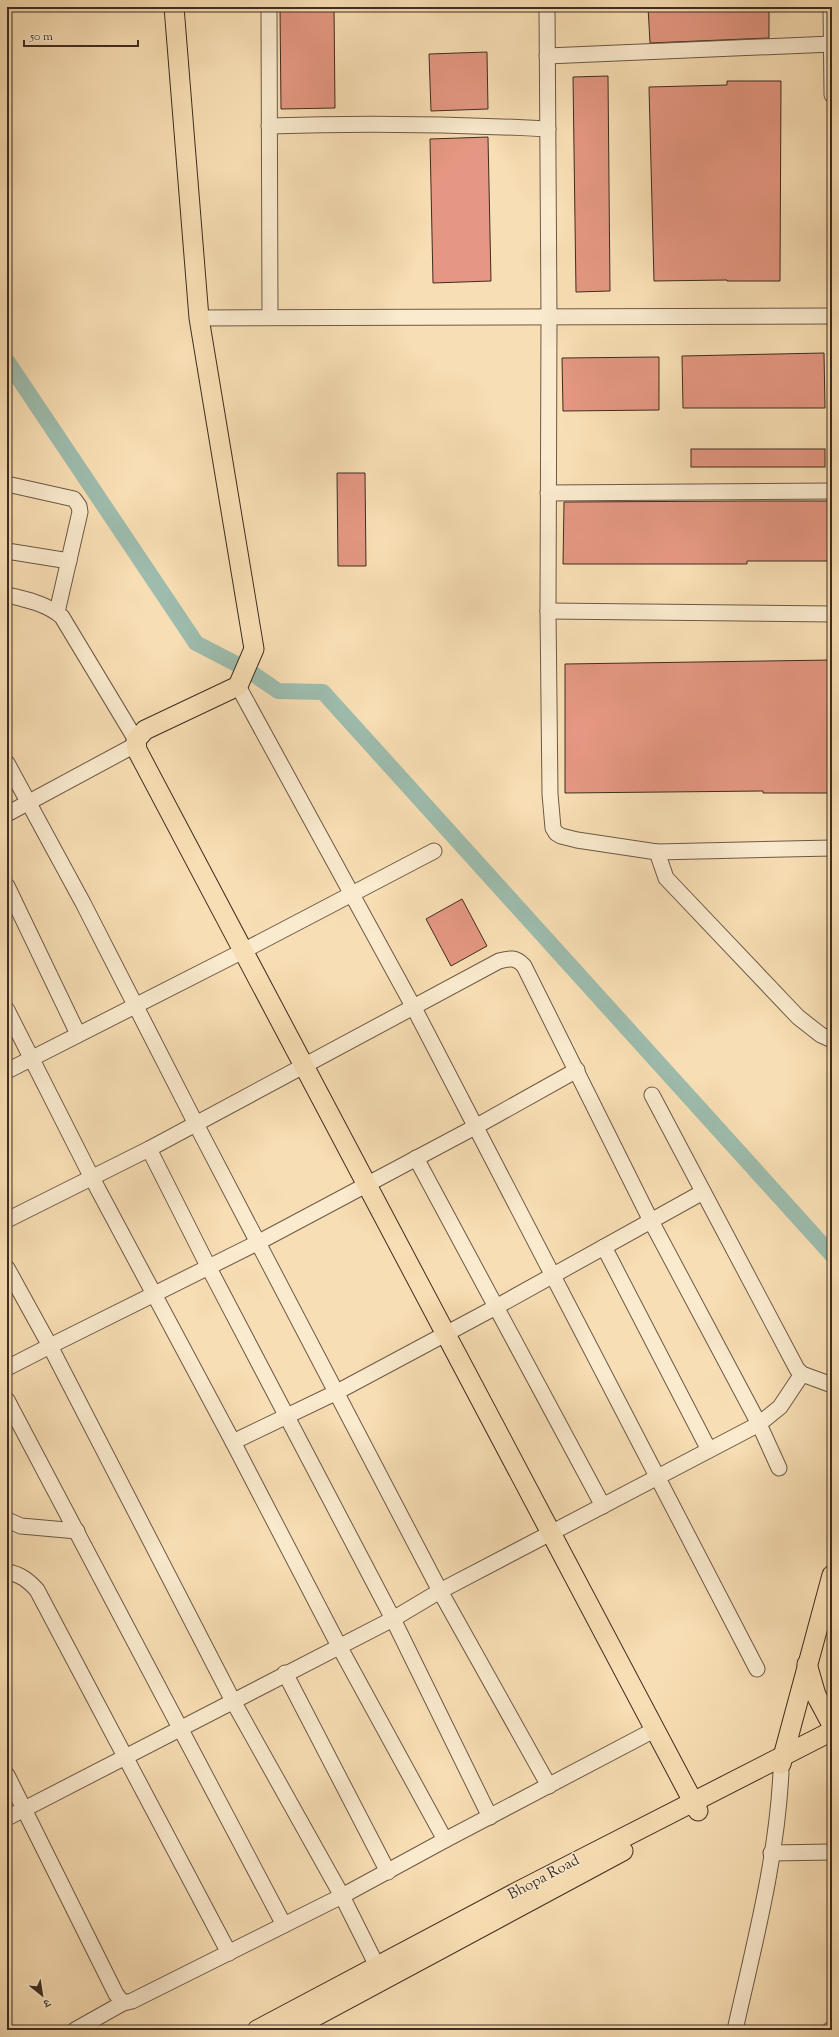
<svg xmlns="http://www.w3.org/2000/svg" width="839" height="2037" viewBox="0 0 839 2037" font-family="'Sorts Mill Goudy','Noto Serif Devanagari',serif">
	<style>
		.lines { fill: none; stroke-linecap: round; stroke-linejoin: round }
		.canal { stroke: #9dbcad; stroke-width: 16 }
		.building { fill: #e49782; stroke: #3f2d20 }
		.minor-casing { stroke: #6d5945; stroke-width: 17 }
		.major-casing { stroke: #3f2d20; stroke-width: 21 }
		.minor { stroke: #faeace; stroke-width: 15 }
		.major { stroke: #f8deb4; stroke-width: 19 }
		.labels { text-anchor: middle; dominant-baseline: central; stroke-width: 3; stroke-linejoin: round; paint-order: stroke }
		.street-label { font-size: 15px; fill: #3f2d20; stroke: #faeace }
	</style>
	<rect width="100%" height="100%" fill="#f8deb4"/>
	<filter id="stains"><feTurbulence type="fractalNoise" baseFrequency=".005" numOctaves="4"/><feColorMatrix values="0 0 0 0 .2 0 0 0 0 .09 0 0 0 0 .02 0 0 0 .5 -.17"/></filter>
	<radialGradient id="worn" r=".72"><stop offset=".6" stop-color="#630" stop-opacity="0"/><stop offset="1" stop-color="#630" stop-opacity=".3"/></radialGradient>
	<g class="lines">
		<polyline class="canal" points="7,361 196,643 246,669 278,691 323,692 832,1255"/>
	</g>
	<g class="building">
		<polygon points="280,7 334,7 335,108 281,109"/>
		<polygon points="648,7 769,7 769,38 650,43"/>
		<polygon points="487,52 488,109 431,111 429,54"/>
		<polygon points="608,76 610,291 576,292 573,77"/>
		<polygon points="727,81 781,81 780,281 727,281 727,280 654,281 649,87 727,85"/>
		<polygon points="488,137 491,281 433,283 430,139"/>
		<polygon points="824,353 825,408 683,408 682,356"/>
		<polygon points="659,357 659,410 563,411 562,358"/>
		<rect x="691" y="449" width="134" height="18"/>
		<polygon points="337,473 365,473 366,566 338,566"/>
		<polygon points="757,501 832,501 832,561 747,561 747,564 563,564 564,502"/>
		<polygon points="832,660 832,793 763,793 763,791 565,793 565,664"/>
		<polygon points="462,899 487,946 451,966 426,919"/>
	</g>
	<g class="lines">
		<defs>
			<g id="minor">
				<polyline points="269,7 270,317"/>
				<polyline points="547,7 549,317 548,611 550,794 553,828 556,833 561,836 577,840 657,852 832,848"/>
				<polyline points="831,7 832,95"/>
				<polyline points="547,56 832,44"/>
				<path d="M269 126C363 123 454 124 548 129"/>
				<polyline points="199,318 832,316"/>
				<polyline points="7,484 74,499 79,506 80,512 57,612"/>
				<polyline points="548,493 832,491"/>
				<polyline points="7,551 69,561"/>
				<path d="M7 595C25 599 48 604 62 617L136 740"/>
				<polyline points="548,611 832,614"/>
				<polyline points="238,686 414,1008 757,1669"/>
				<polyline points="7,763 83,903 196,1124 440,1591 549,1786"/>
				<polyline points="7,814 135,745"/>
				<polyline points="657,852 666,878 798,1017 821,1035 832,1040"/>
				<polyline points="7,886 78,1034"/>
				<polyline points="7,1010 92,1178 233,1442 339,1646 445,1840"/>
				<polyline points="7,1071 243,951 434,851"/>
				<polyline points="652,1095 797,1369 802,1374 832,1385"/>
				<polyline points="149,1149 209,1268 393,1619 490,1817"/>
				<polyline points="416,1158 603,1506"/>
				<path d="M7 1220 149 1149 499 961C510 958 516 957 524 966L651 1221 759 1424 779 1468"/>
				<polyline points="604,1247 709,1450"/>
				<polyline points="7,1268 50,1346 7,1368"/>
				<polyline points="7,1400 284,1925"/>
				<polyline points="233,1442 337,1392 496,1307 703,1192"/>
				<polyline points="7,1520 21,1526 77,1531"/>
				<path d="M7 1572C20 1574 28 1580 37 1590L229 1953"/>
				<polyline points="285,1673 388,1872"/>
				<polyline points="7,1775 116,1994 123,2003 132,2001 342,1896 445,1840 656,1729"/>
				<polyline points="7,1818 393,1619 440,1591 759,1424 780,1407 802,1374"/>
				<polyline points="771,1853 832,1852"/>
				<polyline points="382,1976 342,1896 233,1701 50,1346 259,1242 475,1127 577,1070"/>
				<polyline points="75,2030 123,2003"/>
				<path d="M735 2030C754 1945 777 1859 781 1772"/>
				<polyline points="830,2030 832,2030"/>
			</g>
			<g id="major">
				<polyline points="174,7 199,318 254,649 238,686 145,730 136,740 137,750 698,1811"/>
				<polyline points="807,1664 816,1695 832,1725"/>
				<polyline points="781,1764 832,1575"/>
				<polyline points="257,2030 515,1893 832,1731"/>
				<polyline points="290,2030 623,1851"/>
			</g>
		</defs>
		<use href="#minor" class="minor-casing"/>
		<use href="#major" class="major-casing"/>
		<use href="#minor" class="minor"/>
		<use href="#major" class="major"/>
	</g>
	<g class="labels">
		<g class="street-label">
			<text transform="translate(544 1878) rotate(-28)">Bhopa Road</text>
		</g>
	</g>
	<rect width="839" height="2037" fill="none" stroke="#f8deb4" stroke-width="24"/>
	<rect x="8" y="8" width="823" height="2021" fill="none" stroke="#3f2d20" stroke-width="2"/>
	<rect x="12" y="12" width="815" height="2013" fill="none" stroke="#3f2d20"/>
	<g transform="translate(42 1995) rotate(150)" stroke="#faeace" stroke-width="3" paint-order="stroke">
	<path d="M0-3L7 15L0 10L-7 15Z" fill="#3f2d20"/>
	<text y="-6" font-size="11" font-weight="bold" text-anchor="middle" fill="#3f2d20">उ</text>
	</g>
	<path d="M24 40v6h114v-6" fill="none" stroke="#3f2d20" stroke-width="2"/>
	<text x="30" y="40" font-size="12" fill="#3f2d20" stroke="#faeace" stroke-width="3" paint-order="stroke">50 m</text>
	<rect width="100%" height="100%" filter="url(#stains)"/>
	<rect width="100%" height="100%" fill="url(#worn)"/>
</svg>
